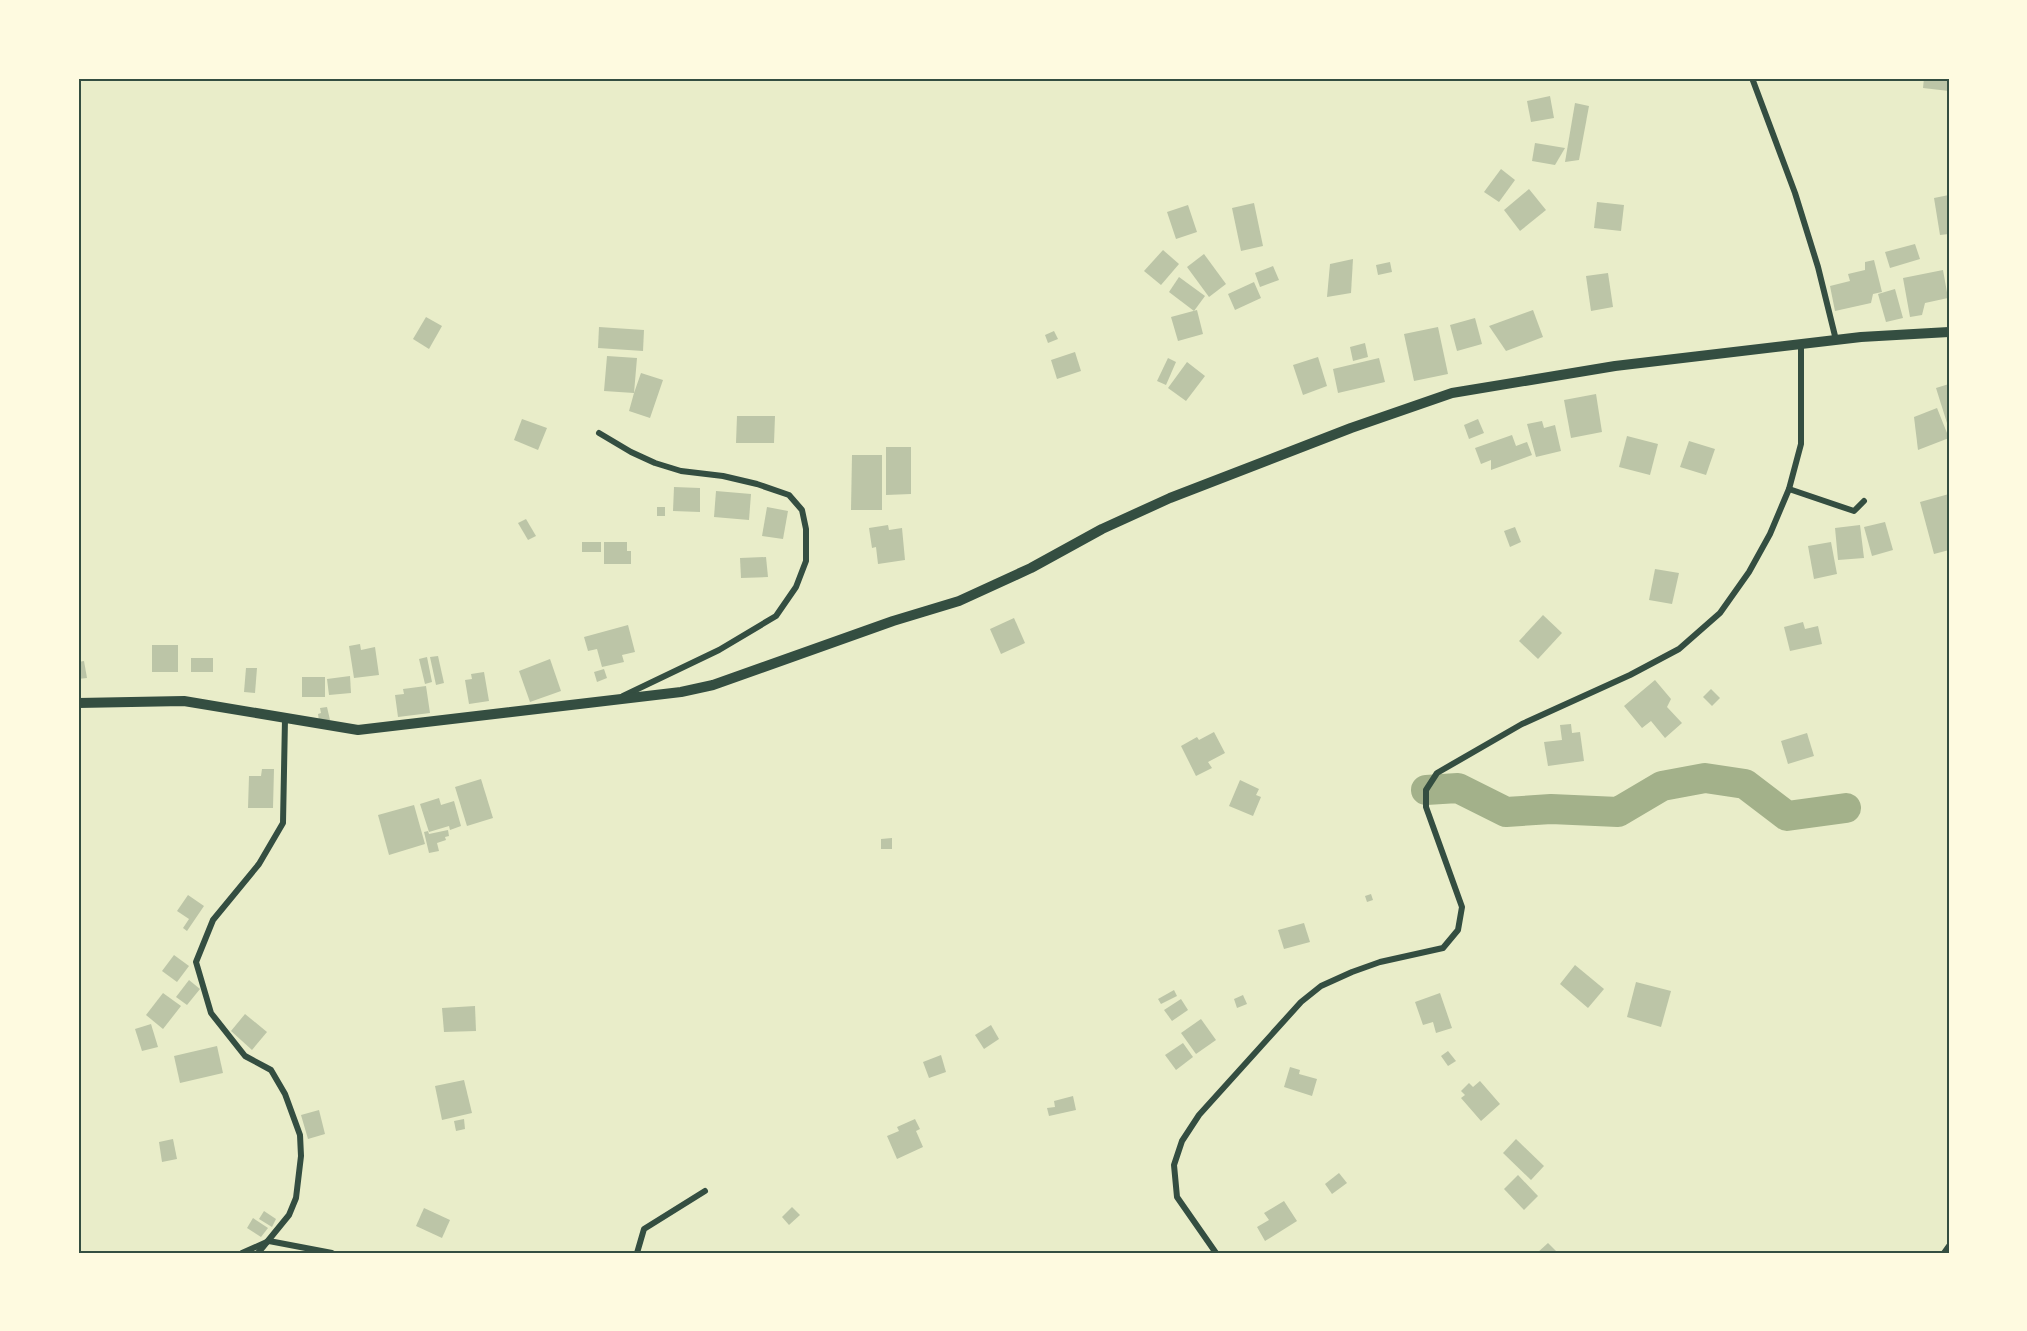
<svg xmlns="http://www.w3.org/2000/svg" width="2027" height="1331" viewBox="0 0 2027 1331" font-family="Arial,sans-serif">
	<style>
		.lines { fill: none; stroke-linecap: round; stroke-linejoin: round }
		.river { stroke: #a3b18a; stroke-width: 30 }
		.building { fill: #bcc5a7 }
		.minor { stroke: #344e41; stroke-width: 6 }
		.tertiary { stroke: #344e41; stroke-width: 10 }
		.neatline { fill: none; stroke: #344e41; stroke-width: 2 }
	</style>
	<rect width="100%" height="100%" fill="#e9edc9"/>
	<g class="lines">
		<polyline class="river" points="1426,790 1458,788 1506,812 1551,809 1618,812 1662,786 1705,778 1745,784 1787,816 1846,808"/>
	</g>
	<g class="building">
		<polygon points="1924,78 1949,78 1949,91 1923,88"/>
		<polygon points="1550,96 1554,118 1531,122 1527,101"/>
		<polygon points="1575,103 1589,106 1579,160 1565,162"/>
		<polygon points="1535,143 1565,148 1555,165 1532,161"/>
		<polygon points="1501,169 1515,180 1499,202 1484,192"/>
		<polygon points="1529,189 1546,210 1520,231 1504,210"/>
		<polygon points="1949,195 1949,234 1940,235 1934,198"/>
		<polygon points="1597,202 1624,205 1621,231 1594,228"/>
		<polygon points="1254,203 1263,246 1241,251 1232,208"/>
		<polygon points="1188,205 1197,232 1176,239 1167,212"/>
		<polygon points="1915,244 1920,259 1890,268 1885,252"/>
		<polygon points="1163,250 1179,264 1161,285 1144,271"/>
		<polygon points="1204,254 1226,284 1209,297 1187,267"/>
		<polygon points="1353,259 1351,293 1327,297 1330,264"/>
		<polygon points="1874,260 1882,292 1873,294 1871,303 1835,311 1830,286 1850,281 1848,274 1865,270 1865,262"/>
		<polygon points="1390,262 1392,272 1378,275 1376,265"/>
		<polygon points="1273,266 1279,280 1260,287 1255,273"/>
		<polygon points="1943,270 1948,298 1925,303 1922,315 1910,317 1903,278"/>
		<polygon points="1608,273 1613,307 1591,311 1586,276"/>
		<polygon points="1179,277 1205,296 1194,311 1169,292"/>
		<polygon points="1254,282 1261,298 1235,310 1228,294"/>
		<polygon points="1895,289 1903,318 1886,322 1878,294"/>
		<polygon points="1197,310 1203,334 1178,341 1171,317"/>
		<polygon points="1533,310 1543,337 1506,351 1489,326"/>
		<polygon points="426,317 442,326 429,349 413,339"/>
		<polygon points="1475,318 1482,344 1457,351 1450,325"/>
		<polygon points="599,327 644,330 643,351 598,348"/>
		<polygon points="1438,327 1448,374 1414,381 1404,334"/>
		<polygon points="1054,331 1058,339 1048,343 1045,335"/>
		<polygon points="1365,343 1368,357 1353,361 1350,347"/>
		<polygon points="1075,352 1081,371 1057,379 1051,360"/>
		<polygon points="607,356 637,358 634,393 641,373 663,380 650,418 629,411 634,393 604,391"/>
		<polygon points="1318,357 1327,386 1303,395 1293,365"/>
		<polygon points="1168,358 1176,362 1166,385 1157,381"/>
		<polygon points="1379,358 1385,382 1338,393 1333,369"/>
		<polygon points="1187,362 1205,376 1186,401 1168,388"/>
		<polygon points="1949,384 1949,422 1947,423 1936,388"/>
		<polygon points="1596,394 1602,432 1571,438 1564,400"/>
		<polygon points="1937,408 1949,438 1918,450 1914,417"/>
		<polygon points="737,416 775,416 774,443 736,443"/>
		<polygon points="522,419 547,428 538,450 514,440"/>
		<polygon points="1478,419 1484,433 1469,439 1464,425"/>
		<polygon points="1542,421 1544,428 1555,425 1561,451 1536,457 1527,424"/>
		<polygon points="1512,435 1516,446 1527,442 1532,455 1491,470 1491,460 1481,464 1475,448"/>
		<polygon points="1627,436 1658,444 1650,475 1619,467"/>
		<polygon points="1689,441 1715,449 1706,475 1680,467"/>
		<polygon points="886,447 911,447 911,494 886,495"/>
		<polygon points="852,455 882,455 882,510 851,510"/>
		<polygon points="674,487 700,488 700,512 673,511"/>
		<polygon points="716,491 751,494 749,520 714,517"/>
		<polygon points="1949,494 1949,520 1947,520 1949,529 1949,550 1934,554 1920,502"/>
		<rect x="657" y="507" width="8" height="9"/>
		<polygon points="767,507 788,511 783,539 762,536"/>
		<polygon points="526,519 536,536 528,540 518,523"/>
		<polygon points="1885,522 1893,550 1872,556 1864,527"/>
		<polygon points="888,525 889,530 902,528 905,560 878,564 876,547 872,548 869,528"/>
		<polygon points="1860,525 1864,558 1838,560 1835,528"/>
		<polygon points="1515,527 1521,542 1510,547 1504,531"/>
		<rect x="582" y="542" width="19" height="10"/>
		<polygon points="604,542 627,542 627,551 631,551 631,564 604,564"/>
		<polygon points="1831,542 1837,574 1814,579 1808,546"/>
		<polygon points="766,557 768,577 741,578 740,558"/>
		<polygon points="1655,569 1679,573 1672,604 1649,600"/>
		<polygon points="1543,615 1562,633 1538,659 1519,641"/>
		<polygon points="1014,618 1025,643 1001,654 990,629"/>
		<polygon points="1803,622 1805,629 1818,626 1822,644 1790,651 1784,627"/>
		<polygon points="628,625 635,652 622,655 624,662 602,667 597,649 588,651 584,637"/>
		<polygon points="360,644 361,650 375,647 379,675 354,678 349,646"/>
		<rect x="152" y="645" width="26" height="27"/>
		<polygon points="438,656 444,683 436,685 430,657"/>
		<polygon points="427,657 432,682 425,684 419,659"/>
		<rect x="191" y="658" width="22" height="14"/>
		<polygon points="550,659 561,691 530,702 519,671"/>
		<polygon points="84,661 87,678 78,679 78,662"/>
		<polygon points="246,668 257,668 255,693 244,692"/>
		<polygon points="604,669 607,678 597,682 594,672"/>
		<polygon points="484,672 489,701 469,704 465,680 472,679 471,674"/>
		<polygon points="350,676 351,693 329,695 327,679"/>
		<rect x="302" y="677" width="23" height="20"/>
		<polygon points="1655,680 1671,699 1667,707 1682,723 1665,738 1651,721 1642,728 1624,706"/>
		<polygon points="426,686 430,713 398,717 395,695 404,694 403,689"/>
		<polygon points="1711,689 1720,698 1712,706 1703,697"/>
		<polygon points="327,707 330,720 319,721 318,714 321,713 320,708"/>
		<polygon points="1571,724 1572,733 1580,732 1584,761 1548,766 1544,742 1562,740 1560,725"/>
		<polygon points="1214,732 1225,753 1208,762 1212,768 1196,776 1181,746 1197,737 1199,740"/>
		<polygon points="1807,733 1814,756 1788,764 1781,741"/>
		<polygon points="262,769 274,769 273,808 248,808 249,776 261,776"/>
		<polygon points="481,779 493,818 467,826 455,787"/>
		<polygon points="1240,780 1259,789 1256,795 1261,797 1253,816 1229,806"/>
		<polygon points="439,798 441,805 454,801 461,826 450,830 449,826 429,832 420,804"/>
		<polygon points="414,805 425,844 389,855 378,815"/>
		<polygon points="448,830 449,836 445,837 446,840 437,843 439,851 429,853 424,832 428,831 429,834"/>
		<polygon points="892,838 892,849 881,849 881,839"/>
		<polygon points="1371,894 1373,900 1367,902 1365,896"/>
		<polygon points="188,895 204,906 187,931 183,928 189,919 177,911"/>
		<polygon points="1304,923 1310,942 1284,949 1278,930"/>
		<polygon points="174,955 189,966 177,982 162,971"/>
		<polygon points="1575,965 1604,989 1588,1008 1560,984"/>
		<polygon points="189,980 200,989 187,1005 176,997"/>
		<polygon points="1636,982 1671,991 1661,1027 1627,1017"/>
		<polygon points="1174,990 1177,996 1161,1004 1158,999"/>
		<polygon points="163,993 181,1006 163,1029 146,1015"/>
		<polygon points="1440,993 1452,1028 1436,1033 1433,1022 1423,1025 1415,1002"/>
		<polygon points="1243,995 1247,1004 1237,1008 1234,999"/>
		<polygon points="1181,999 1188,1010 1172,1021 1164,1010"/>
		<polygon points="475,1006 476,1031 444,1032 442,1008"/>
		<polygon points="245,1014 267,1032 252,1050 231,1031"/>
		<polygon points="1201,1019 1216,1040 1196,1054 1181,1033"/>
		<polygon points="151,1024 158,1047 142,1051 135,1029"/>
		<polygon points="991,1025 999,1039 984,1049 975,1035"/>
		<polygon points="1183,1043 1193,1057 1176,1070 1165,1055"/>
		<polygon points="217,1046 223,1073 180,1083 174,1056"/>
		<polygon points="1448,1051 1456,1061 1448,1066 1441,1056"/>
		<polygon points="941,1055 946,1072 929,1078 923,1062"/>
		<polygon points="1290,1067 1300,1070 1299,1074 1317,1079 1312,1096 1284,1087"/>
		<polygon points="464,1080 472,1113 442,1120 435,1086"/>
		<polygon points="1480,1081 1500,1104 1481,1121 1461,1098 1465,1095 1461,1091 1469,1083 1473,1087"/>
		<polygon points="1073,1096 1076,1110 1049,1116 1047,1108 1055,1107 1054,1101"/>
		<polygon points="319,1110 325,1134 308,1139 301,1115"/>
		<polygon points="464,1119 465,1129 456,1131 454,1121"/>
		<polygon points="915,1119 920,1129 916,1131 923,1147 897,1159 887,1136 899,1131 897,1127"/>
		<polygon points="173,1139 177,1159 162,1162 159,1142"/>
		<polygon points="1516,1139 1544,1166 1531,1180 1503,1153"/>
		<polygon points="1339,1173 1347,1183 1332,1194 1325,1184"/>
		<polygon points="1518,1175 1538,1196 1524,1210 1504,1189"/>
		<polygon points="1284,1201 1297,1221 1265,1241 1257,1227 1269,1220 1264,1213"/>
		<polygon points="792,1207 800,1215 789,1225 782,1217"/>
		<polygon points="424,1208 450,1220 442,1238 416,1226"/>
		<polygon points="264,1211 276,1219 272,1227 259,1219"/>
		<polygon points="253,1218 268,1228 261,1237 247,1228"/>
		<polygon points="1548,1243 1558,1253 1537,1253"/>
	</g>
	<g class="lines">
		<g class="minor">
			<polyline points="1752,78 1795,193 1818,267 1836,340"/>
			<polyline points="599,433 631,452 655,463 681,471 723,476 757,484 789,495 802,510 806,529 806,561 796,587 776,616 719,650 623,696"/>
			<polyline points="1789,489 1854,511 1864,501"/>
			<polyline points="242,1253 269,1241 332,1253"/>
			<polyline points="258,1253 289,1215 296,1198 301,1156 300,1135 285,1094 271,1070 245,1056 211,1013 196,962 213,920 259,864 283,823 285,719"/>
			<polyline points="637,1253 644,1229 705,1191"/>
			<polyline points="1216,1253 1177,1197 1174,1165 1182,1141 1199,1115 1301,1002 1321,986 1352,972 1380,962 1443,948 1458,930 1462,907 1426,807 1426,790 1437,773 1522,724 1630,675 1679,649 1720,613 1749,572 1770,534 1789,489 1801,444 1801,345"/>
			<polyline points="1944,1253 1949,1246"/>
		</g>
		<polyline class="tertiary" points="78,703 184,701 358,730 681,692 713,685 893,621 959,601 1031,568 1102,529 1170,498 1351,428 1452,393 1615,366 1861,337 1949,332"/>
	</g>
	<rect width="2027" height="1331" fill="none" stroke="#fefae0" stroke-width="159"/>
	<rect x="80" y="80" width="1868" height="1172" class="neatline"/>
</svg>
